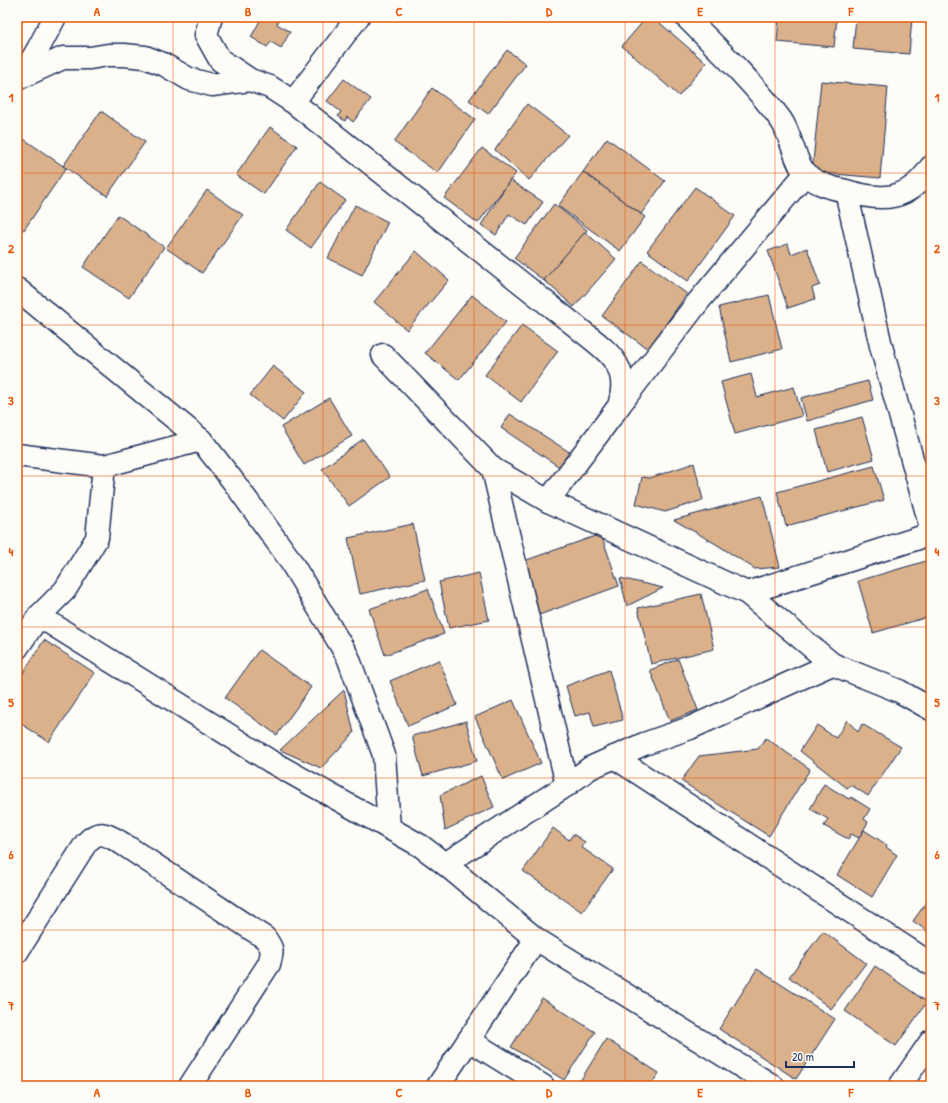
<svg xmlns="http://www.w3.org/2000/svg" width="948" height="1103" viewBox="0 0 948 1103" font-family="'Patrick Hand',sans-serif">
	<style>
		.building { fill: #dab18a; stroke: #1b2f5e }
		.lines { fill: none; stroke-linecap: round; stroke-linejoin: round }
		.minor-casing { stroke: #1b2f5e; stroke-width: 25 }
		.minor { stroke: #fdfcf7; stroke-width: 22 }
		.grid { fill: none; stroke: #e8590c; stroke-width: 1; stroke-opacity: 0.55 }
		.neatline { fill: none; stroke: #e8590c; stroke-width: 1.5 }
		.grid-label { font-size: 13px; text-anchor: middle; font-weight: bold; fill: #e8590c }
	</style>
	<rect width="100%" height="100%" fill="#fdfcf7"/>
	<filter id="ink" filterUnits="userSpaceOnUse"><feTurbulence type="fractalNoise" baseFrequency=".025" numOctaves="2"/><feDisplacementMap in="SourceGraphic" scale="8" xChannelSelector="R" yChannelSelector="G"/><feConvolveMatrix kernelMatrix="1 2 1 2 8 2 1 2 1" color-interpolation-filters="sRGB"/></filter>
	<g filter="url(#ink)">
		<g class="building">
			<polygon points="262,17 273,17 279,20 277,24 290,32 281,48 271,42 267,47 251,37"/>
			<polygon points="504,17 517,17 512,23"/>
			<polygon points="647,17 653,17 706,63 679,96 622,46"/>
			<polygon points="779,17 837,17 834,47 777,42"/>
			<polygon points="856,17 912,17 909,54 853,49"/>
			<polygon points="507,50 526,64 488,114 469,100"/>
			<polygon points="344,79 371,99 353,122 347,117 345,121 338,116 341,112 327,101"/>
			<polygon points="821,81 888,87 880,178 812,172"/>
			<polygon points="432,88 475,119 438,173 394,142"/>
			<polygon points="527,104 568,135 529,180 495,150"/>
			<polygon points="101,111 145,142 107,196 63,166"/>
			<polygon points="270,127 297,146 264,194 236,175"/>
			<polygon points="18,135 66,168 24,230 17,225"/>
			<polygon points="607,138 665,181 641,214 583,172"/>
			<polygon points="482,148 516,173 478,223 444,198"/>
			<polygon points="583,172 645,217 620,251 558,206"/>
			<polygon points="510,180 543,202 527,225 509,214 496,235 481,225"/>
			<polygon points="320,182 345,200 311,248 286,230"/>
			<polygon points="695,187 735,216 688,281 647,251"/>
			<polygon points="207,190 243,215 202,273 166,248"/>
			<polygon points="554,204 587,230 547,283 514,258"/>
			<polygon points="355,205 388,222 362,275 328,258"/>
			<polygon points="118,215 164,247 129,298 83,267"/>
			<polygon points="585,232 616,259 574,307 544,280"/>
			<polygon points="788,244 791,254 807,248 820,285 812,288 815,299 788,308 768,251"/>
			<polygon points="416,251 449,280 407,330 374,302"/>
			<polygon points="642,261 687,294 648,349 602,316"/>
			<polygon points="472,295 506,322 459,380 425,353"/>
			<polygon points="769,295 782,349 731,362 719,307"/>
			<polygon points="522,325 558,351 521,402 485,375"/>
			<polygon points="273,366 306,392 283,421 250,395"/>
			<polygon points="751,374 757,397 794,387 802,416 735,434 721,382"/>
			<polygon points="868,381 873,400 834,411 835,413 807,421 801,398"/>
			<polygon points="329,398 352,436 304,465 281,427"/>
			<polygon points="510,414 574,455 564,470 501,428"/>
			<polygon points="862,417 874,459 827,472 816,430"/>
			<polygon points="363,439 390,477 349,506 322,469"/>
			<polygon points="694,463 703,500 665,512 636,504 642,477 650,478"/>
			<polygon points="874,466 884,500 786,526 777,492"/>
			<polygon points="762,496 780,567 755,569 716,544 674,520"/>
			<polygon points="413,524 425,580 360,594 348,538"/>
			<polygon points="601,534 619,586 539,615 521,562"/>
			<polygon points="926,561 931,577 931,616 873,633 858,581"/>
			<polygon points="479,573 489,620 449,628 439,582"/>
			<polygon points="620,578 663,588 627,606"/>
			<polygon points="428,589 444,634 385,655 369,609"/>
			<polygon points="701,594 714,649 651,664 638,608"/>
			<polygon points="44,640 95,673 49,742 17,721 17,683"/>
			<polygon points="259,650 311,687 277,735 225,698"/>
			<polygon points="678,659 698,710 670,721 650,670"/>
			<polygon points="439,660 457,705 408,726 390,681"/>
			<polygon points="609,670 623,720 594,727 590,712 575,716 566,686"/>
			<polygon points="344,690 354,733 321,768 280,750"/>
			<polygon points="513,700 541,763 503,780 475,717"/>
			<polygon points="847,720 858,732 862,724 901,747 868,796 851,785 847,788 800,751 817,725 836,738"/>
			<polygon points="466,721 477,761 423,776 412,736"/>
			<polygon points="766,738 810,769 769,836 681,781 699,756 758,749"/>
			<polygon points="481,776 494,807 445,830 440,795"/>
			<polygon points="824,784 849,799 851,797 870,809 864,819 868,822 859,838 851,834 848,839 824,826 828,819 810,809"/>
			<polygon points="553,828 569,840 573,834 585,842 581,847 613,869 582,912 523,871"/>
			<polygon points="864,830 887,845 886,847 897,855 872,897 837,875"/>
			<polygon points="931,896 931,934 913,921"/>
			<polygon points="823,931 866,963 831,1009 789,977"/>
			<polygon points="875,966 927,1002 896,1046 845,1011"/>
			<polygon points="757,969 835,1019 796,1079 719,1029"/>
			<polygon points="542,998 595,1032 564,1080 511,1047"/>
			<polygon points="606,1039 659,1073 650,1086 577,1086"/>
			<polygon points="931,1078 931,1086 925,1086"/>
		</g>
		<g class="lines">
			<defs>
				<g id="minor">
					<path d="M211 17 206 35 220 60 250 80 270 87 293 102 577 327C606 351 632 364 619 406L548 501"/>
					<path d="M686 17C719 50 753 82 781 120 791 134 794 160 805 173 815 184 832 188 846 191L881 346 931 528"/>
					<polyline points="22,76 38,49 55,17"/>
					<polyline points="17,79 63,58 90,58 108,55 124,55 145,57 163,64 189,79 212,85 250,80"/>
					<polyline points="293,102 358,17"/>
					<path d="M846 191C883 202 908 201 931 167"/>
					<polyline points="17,289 201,440 233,481 288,557 348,657 384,755 389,828"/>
					<polyline points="383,355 493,469 548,501 747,593 832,664 899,691 931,709"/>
					<polyline points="621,403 698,302 806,173"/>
					<polyline points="17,455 104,466"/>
					<polyline points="493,469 567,785"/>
					<polyline points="747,593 931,534"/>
					<polyline points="39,616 270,761 421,846 445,864 536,939 773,1086"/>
					<polyline points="17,648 39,616 65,590 97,538 104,466 201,440"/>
					<polyline points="614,757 931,964"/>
					<polyline points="445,864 567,785 590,768 644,744 690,728 832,664"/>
					<path d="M17 952 86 843C100 828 107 835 123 844L265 938C273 949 273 951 269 964L190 1086"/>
					<polyline points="469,1040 543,1086"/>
					<polyline points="438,1086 536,939"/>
					<polyline points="900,1086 931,1041"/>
				</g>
			</defs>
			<use href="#minor" class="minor-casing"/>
			<use href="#minor" class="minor"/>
		</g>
	</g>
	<path class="grid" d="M173 17V1086M323 17V1086M474 17V1086M625 17V1086M775 17V1086M17 173H931M17 325H931M17 476H931M17 627H931M17 778H931M17 930H931"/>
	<rect width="948" height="1103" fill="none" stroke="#fdfcf7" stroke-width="44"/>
	<path d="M786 1061v6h68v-6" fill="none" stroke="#1b2f5e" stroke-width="2"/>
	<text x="792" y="1061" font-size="12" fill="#1b2f5e" stroke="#fdfcf7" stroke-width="3" paint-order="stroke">20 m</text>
	<rect x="22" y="22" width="904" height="1059" class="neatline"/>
	<g class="grid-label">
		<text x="97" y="16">A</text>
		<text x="248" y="16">B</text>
		<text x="399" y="16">C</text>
		<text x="549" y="16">D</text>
		<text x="700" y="16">E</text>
		<text x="851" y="16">F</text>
		<text x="11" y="102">1</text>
		<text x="937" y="102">1</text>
		<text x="11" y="253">2</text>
		<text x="937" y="253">2</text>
		<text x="11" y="405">3</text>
		<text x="937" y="405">3</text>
		<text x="11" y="556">4</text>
		<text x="937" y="556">4</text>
		<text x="11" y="707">5</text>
		<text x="937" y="707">5</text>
		<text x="11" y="859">6</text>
		<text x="937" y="859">6</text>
		<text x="11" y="1010">7</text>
		<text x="937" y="1010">7</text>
		<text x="97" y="1097">A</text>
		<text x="248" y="1097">B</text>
		<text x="399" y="1097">C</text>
		<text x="549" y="1097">D</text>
		<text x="700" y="1097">E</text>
		<text x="851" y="1097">F</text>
	</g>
</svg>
